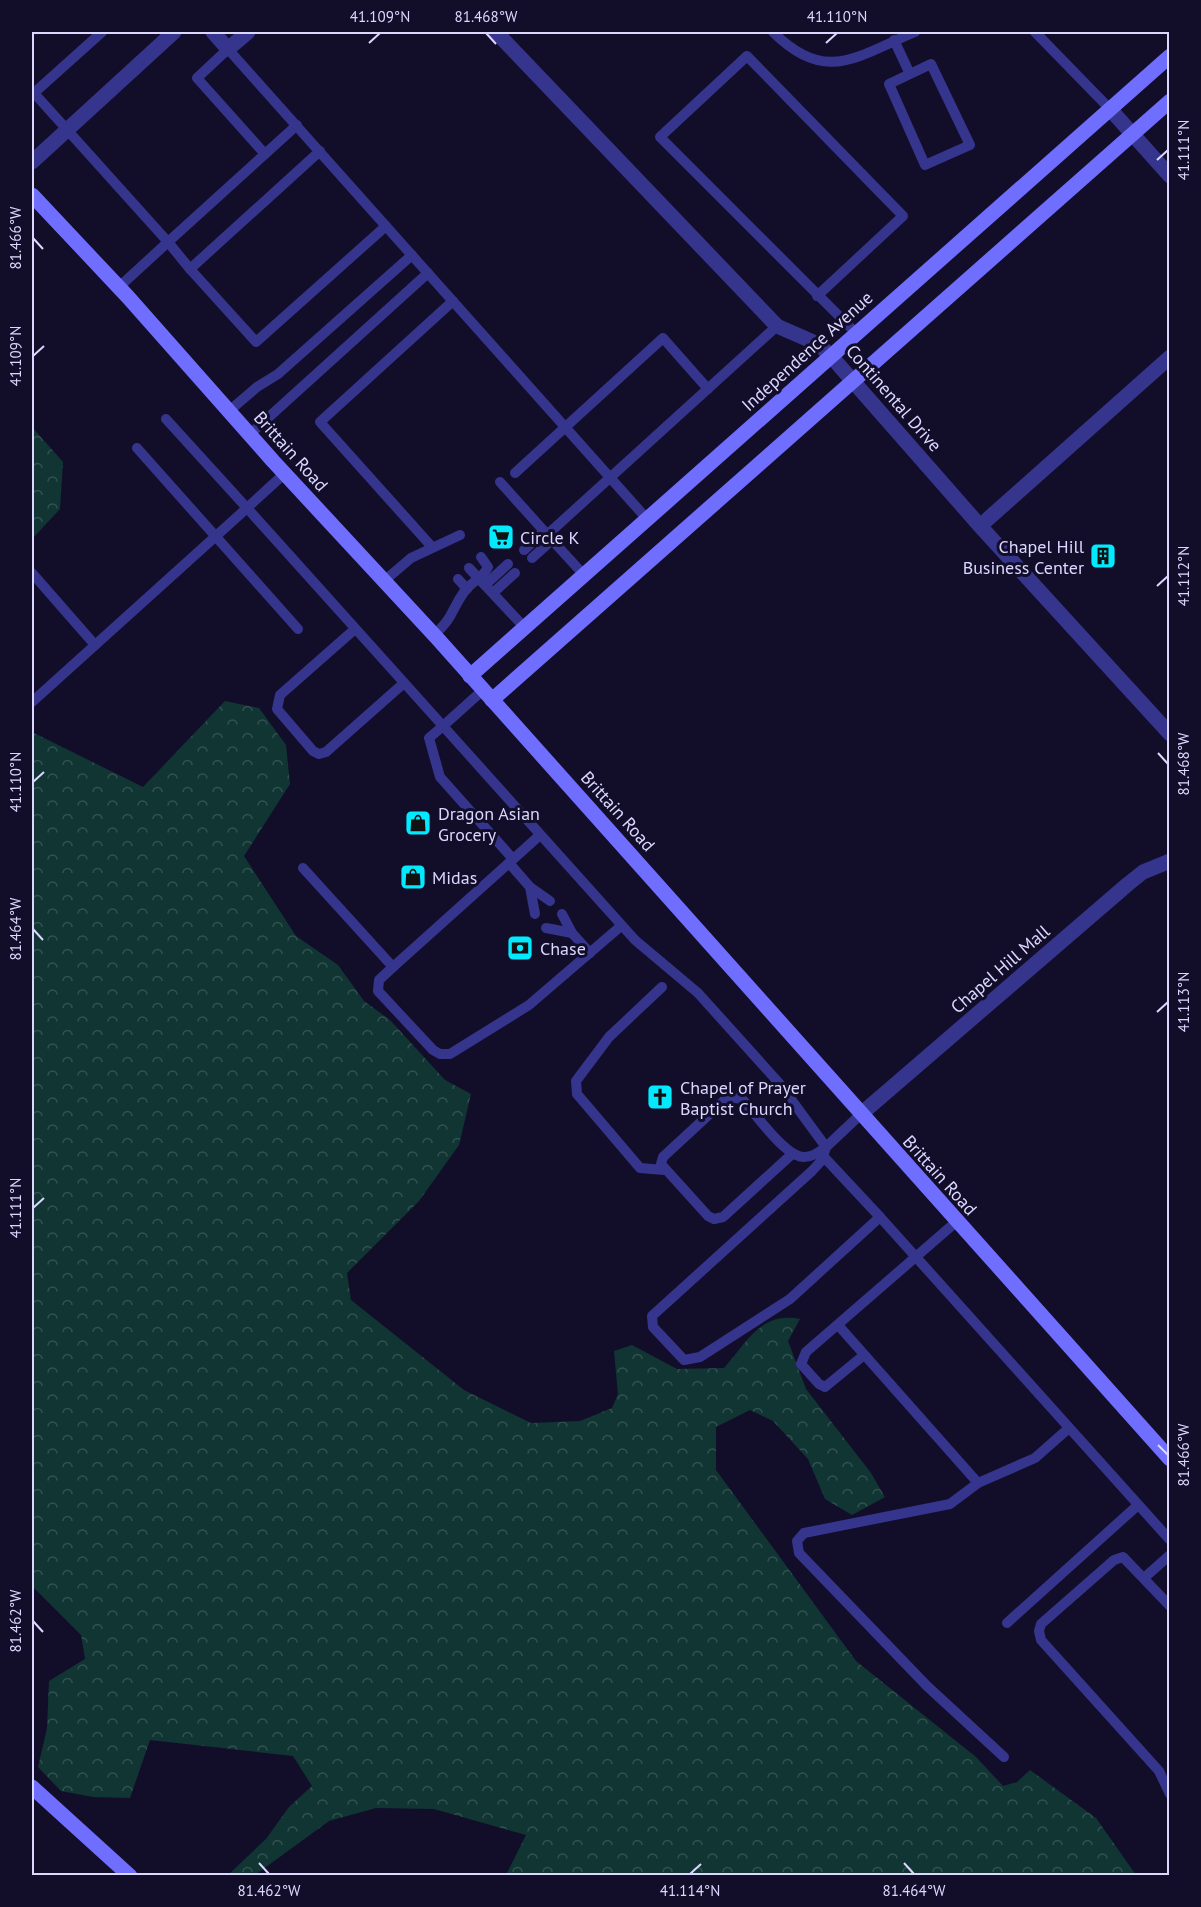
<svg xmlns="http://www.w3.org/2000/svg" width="1201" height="1907" viewBox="0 0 1201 1907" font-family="'PT Sans',sans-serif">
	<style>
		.forest { fill: url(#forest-crowns) }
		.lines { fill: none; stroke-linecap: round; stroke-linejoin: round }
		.lane { stroke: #36358d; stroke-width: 10 }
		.street { stroke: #36358d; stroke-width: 15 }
		.secondary { stroke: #6f6eff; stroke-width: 15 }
		.ticks { fill: none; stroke: #dbd7ff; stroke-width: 2 }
		.labels { text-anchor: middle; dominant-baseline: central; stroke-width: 6; stroke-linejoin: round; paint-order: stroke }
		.street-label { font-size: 18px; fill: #dbd7ff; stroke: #120e2a }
		.poi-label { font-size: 18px; fill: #dbd7ff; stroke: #120e2a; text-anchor: start }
		.neatline { fill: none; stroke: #dbd7ff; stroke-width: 2 }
		.ticks-label { font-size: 15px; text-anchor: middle; fill: #dbd7ff }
	</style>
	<defs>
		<pattern id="forest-crowns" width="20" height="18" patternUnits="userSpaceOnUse" patternTransform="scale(1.5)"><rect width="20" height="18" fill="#103533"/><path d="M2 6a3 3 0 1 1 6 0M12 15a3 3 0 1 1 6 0" fill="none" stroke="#325252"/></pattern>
	</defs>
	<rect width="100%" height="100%" fill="#120e2a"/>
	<g class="forest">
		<polygon points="32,427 63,462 60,509 32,539"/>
		<path d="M225 701 259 708 286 745 290 784 244 856 296 936 338 965 364 1001 390 1020 445 1080 471 1094 459 1145 419 1201 347 1273 351 1300 464 1390 531 1423 580 1421 612 1408 618 1394 614 1351 632 1345 677 1369 724 1368C747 1342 761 1311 800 1319L788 1341 806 1389 871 1473 885 1497 852 1515 825 1499 808 1459 773 1421 750 1410 716 1427V1470L856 1661 976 1757 1003 1786 1017 1782 1030 1770 1096 1818 1136 1875H506L526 1835 434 1809 376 1808 329 1821 255 1875H228L266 1839 289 1807 312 1786 293 1756 150 1740 130 1798 93 1797 61 1791 38 1767 47 1728 49 1681 85 1659 81 1635 32 1586V732L143 787Z"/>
	</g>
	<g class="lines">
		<g class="lane">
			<polyline points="102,32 34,93 168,242 119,287"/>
			<path d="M773 32C826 85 857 56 915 32"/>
			<polyline points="1035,32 1110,109"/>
			<polyline points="894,40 910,74 889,84 925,165 970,145 931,64 910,74"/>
			<polyline points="320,151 190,269 256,342 386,226"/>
			<polyline points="265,154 297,125"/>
			<polyline points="190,269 168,242 265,154 197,78 228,49 647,519"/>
			<polyline points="817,296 903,216 747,56 660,137 856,333"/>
			<polyline points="229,411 257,387 278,374 412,255"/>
			<polyline points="249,435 428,273"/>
			<polyline points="137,448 298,629"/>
			<polyline points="515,473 663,338 708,389"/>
			<polyline points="284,474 247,508 443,726 483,690"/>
			<polyline points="500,482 544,531"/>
			<polyline points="548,534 777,326"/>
			<polyline points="432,547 320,422 453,301"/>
			<polyline points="524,550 544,531 547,534"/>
			<polyline points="532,558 552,540 584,575"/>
			<polyline points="469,568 525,628"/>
			<polyline points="32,573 95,645"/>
			<polyline points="458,579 467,589"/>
			<polyline points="384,581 411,558 460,535"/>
			<polyline points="485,585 508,564"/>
			<polyline points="493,593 515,573"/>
			<polyline points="355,629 280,695 277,709 313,751 319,754 326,752 404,683"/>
			<path d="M434 635C454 617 451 610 464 592 471 582 483 578 488 567L481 557"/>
			<polyline points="32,702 247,508 166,419"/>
			<polyline points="513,859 440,777 429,738 443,726 635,940 698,993 779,1083 826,1147 861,1114"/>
			<polyline points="509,863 530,887 550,901"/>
			<polyline points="303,868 393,967 540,835"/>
			<polyline points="530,887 535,914"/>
			<polyline points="562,914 572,933 590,953"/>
			<polyline points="546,928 572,933"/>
			<polyline points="393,967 379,980 378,991 433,1050 440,1054 450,1054 529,1005 621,926"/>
			<polyline points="662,987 609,1037 576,1081 577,1094 640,1168 664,1170"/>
			<path d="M791 1155 723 1217 714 1219 708 1216 661 1164 663 1157 728 1097 742 1099C755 1113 785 1157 804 1157 813 1157 819 1152 826 1147"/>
			<polyline points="823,1156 880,1217 790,1299 700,1357 684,1360 653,1327 652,1316 812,1171 822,1160 826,1147"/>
			<polyline points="880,1217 1170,1540"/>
			<polyline points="838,1325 978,1483 1035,1458 1069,1428"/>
			<polyline points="864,1355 825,1387 819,1384 801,1364 806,1352 956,1222"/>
			<polyline points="978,1483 950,1504 804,1533 797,1541 799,1553 927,1686 1004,1757"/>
			<polyline points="1144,1578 1170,1555"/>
			<polyline points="1170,1606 1123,1557 1114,1560 1041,1624 1039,1631 1041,1640 1159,1771 1170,1794"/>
			<polyline points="1007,1623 1138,1505"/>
		</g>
		<g class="street">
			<polyline points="213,32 228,49 248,32"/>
			<polyline points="496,32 777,326 818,344 830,355 980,526 1170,734"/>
			<polyline points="1110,109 1170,176"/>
			<polyline points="32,162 174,32"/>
			<polyline points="980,526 1170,357"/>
			<polyline points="861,1114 1128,884 1143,872 1170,861"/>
		</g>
		<g class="secondary">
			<polyline points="32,195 128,297 273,461 437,638 1170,1459"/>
			<polyline points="470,676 1170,56"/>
			<polyline points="492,700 1170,101"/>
			<polyline points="32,1787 130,1876"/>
		</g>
	</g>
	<path class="ticks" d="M486 33 496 44M369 43 380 33M826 43 837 33M1157 160 1168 150M33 238 43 249M33 356 44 346M1157 586 1168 576M1158 753 1168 764M33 782 44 772M33 929 43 940M1157 1012 1168 1002M33 1208 44 1198M1158 1445 1168 1455M33 1621 43 1632M259 1863 269 1874M904 1863 914 1874M690 1874 701 1864"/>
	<defs>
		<symbol id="supermarket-square" viewBox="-11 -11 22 22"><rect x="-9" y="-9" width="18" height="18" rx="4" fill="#03eaff" stroke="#120e2a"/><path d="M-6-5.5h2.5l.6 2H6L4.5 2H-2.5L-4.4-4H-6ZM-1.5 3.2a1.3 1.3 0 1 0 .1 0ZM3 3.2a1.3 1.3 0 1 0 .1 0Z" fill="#111"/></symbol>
		<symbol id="building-square" viewBox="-11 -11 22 22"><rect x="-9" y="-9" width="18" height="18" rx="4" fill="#03eaff" stroke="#120e2a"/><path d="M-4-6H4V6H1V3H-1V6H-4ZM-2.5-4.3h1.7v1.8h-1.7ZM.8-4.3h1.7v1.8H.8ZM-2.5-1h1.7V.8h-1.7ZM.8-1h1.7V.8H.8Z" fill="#111"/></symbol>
		<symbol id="shop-square" viewBox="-11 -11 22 22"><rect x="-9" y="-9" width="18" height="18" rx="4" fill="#03eaff" stroke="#120e2a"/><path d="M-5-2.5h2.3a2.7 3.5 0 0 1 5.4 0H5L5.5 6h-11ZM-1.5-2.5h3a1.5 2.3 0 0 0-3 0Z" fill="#111"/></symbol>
		<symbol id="bank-square" viewBox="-11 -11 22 22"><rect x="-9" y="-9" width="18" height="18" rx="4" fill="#03eaff" stroke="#120e2a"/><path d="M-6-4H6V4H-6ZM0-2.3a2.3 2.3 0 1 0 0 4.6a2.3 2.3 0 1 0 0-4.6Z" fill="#111"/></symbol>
		<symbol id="church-square" viewBox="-11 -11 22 22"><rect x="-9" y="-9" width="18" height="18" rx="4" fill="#03eaff" stroke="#120e2a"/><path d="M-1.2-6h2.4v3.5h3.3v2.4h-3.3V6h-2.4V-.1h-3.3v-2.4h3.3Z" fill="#111"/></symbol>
	</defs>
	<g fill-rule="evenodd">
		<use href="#supermarket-square" x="486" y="522" width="30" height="30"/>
		<use href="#building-square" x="1088" y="541" width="30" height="30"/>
		<use href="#shop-square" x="403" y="808" width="30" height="30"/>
		<use href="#shop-square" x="398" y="862" width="30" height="30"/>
		<use href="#bank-square" x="505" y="933" width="30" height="30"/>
		<use href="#church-square" x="645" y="1082" width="30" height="30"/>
	</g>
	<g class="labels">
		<g class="street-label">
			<text transform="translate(807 351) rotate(-42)">Independence Avenue</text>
			<text transform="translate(894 398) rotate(49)">Continental Drive</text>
			<text transform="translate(291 451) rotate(48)">Brittain Road</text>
			<text transform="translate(618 811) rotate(48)">Brittain Road</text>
			<text transform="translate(1000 969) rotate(-41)">Chapel Hill Mall</text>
			<text transform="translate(940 1175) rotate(48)">Brittain Road</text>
		</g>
		<g class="poi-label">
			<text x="520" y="537">Circle K</text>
			<text x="1084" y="546" text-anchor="end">Chapel Hill<tspan x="1084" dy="21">Business Center</tspan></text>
			<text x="438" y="813">Dragon Asian<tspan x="438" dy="21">Grocery</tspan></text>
			<text x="432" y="877">Midas</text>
			<text x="540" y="948">Chase</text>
			<text x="680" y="1087">Chapel of Prayer<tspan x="680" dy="21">Baptist Church</tspan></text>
		</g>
	</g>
	<rect width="1201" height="1907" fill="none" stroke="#120e2a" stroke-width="66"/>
	<rect x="33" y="33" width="1135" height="1841" class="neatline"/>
	<g class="ticks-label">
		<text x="380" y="22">41.109°N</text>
		<text x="486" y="22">81.468°W</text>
		<text x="837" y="22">41.110°N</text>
		<text transform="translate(1184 150) rotate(-90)" y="5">41.111°N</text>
		<text transform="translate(16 238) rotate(-90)" y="5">81.466°W</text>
		<text transform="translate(16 356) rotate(-90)" y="5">41.109°N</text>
		<text transform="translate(1184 576) rotate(-90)" y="5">41.112°N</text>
		<text transform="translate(1184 764) rotate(-90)" y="5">81.468°W</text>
		<text transform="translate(16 782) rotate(-90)" y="5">41.110°N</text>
		<text transform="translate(16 929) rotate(-90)" y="5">81.464°W</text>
		<text transform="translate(1184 1002) rotate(-90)" y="5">41.113°N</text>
		<text transform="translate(16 1208) rotate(-90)" y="5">41.111°N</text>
		<text transform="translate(1184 1455) rotate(-90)" y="5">81.466°W</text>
		<text transform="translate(16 1621) rotate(-90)" y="5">81.462°W</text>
		<text x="269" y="1896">81.462°W</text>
		<text x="690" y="1896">41.114°N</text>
		<text x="914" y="1896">81.464°W</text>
	</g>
</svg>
